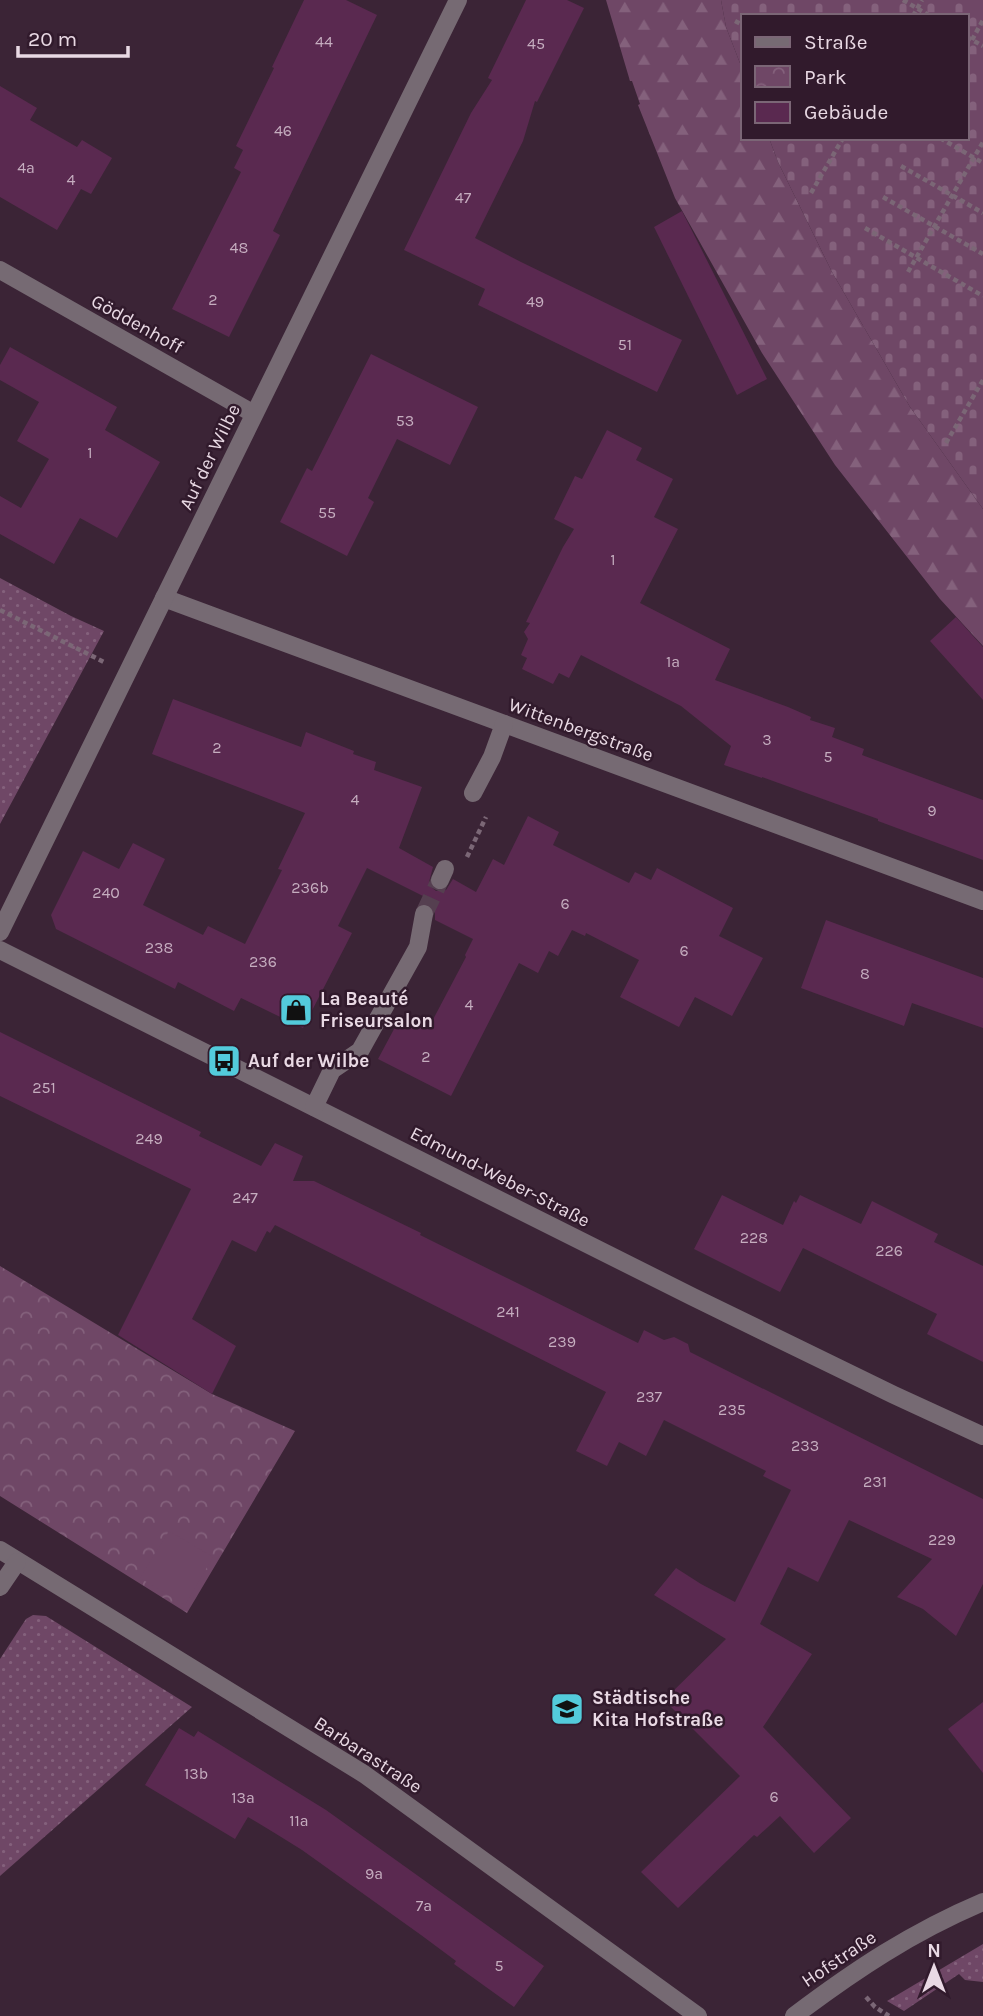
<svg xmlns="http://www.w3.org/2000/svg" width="983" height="2016" viewBox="0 0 983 2016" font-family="Karla,sans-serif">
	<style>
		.grass { fill: url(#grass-dots) }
		.forest { fill: url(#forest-firs) }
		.cemetery { fill: url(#cemetery-stones) }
		.park { fill: url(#park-crowns) }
		.pitch { fill: #6f4766 }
		.building { fill: #5a2950 }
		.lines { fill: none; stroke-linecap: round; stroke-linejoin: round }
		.minor-tunnel { stroke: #553f50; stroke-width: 18; stroke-dasharray: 18 9; stroke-linecap: butt }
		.path { stroke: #7b6776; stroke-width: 4.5; stroke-dasharray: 5 3.5; stroke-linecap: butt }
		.minor { stroke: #766a73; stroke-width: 18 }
		.labels { text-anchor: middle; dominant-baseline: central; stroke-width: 5; stroke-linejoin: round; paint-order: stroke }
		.number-label { font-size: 16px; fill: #c5adbf }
		.street-label { font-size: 19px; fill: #e9d9e4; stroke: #311a2c }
		.poi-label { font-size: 19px; font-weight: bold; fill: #e9d9e4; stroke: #311a2c; text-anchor: start }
	</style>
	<defs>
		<pattern id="grass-dots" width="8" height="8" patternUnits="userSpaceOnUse" patternTransform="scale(1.75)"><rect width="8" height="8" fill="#6f4766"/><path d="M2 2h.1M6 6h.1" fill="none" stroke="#84617c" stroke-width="1.8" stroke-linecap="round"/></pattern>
		<pattern id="forest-firs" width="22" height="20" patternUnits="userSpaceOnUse" patternTransform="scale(1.75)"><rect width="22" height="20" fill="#6f4766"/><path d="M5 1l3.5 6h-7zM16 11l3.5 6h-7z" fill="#84617c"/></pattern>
		<pattern id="cemetery-stones" width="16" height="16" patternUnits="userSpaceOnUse" patternTransform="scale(1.75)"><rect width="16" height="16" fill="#6f4766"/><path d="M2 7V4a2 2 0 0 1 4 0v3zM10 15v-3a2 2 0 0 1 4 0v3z" fill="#84617c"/></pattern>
		<pattern id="park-crowns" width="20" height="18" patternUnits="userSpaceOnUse" patternTransform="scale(1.75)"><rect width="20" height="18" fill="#6f4766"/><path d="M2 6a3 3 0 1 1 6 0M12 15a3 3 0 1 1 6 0" fill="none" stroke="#84617c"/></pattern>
	</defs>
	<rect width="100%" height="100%" fill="#3b2436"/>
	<g class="grass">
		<polygon points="0,578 71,616 104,631 0,824"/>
		<polygon points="33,1615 46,1616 192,1707 0,1876 0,1659 26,1619"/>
		<polygon points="983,1944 983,1982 965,1980 959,1974 904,2011 887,2001"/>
	</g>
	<polygon class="forest" points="606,0 721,0 726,27 743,71 743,138 769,138 778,162 832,272 910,407 983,509 983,646 940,599 835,465 762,353 675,198 638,105 640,104 632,81 630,81"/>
	<polygon class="cemetery" points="721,0 983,0 983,509 910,407 832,272 778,162 769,138 967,138 967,16 743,16 743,71 726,27"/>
	<polygon class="park" points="0,1266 212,1394 295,1431 187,1613 0,1496"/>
	<polygon class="pitch" points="169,1531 213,1557 185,1605 140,1578"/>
	<g class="building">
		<polygon points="304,0 346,0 377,15 273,231 280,235 229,337 172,309 241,172 234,168 243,150 236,146 274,68 272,67"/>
		<polygon points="526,0 567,0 584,8 537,102 535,101 523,141 475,238 521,262 682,340 657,392 478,305 485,289 404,250 471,113 492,80 488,78"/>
		<polygon points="0,86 37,108 30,120 77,147 82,140 112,158 91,194 81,189 57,230 0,197"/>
		<polygon points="682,211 767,379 737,395 654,227"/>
		<polygon points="10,347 117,407 105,430 160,462 117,538 80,518 54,564 0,534 0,496 21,508 49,459 17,441 39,402 0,380 0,365"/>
		<polygon points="371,354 478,407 450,465 397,439 368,498 374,502 347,556 280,522 307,468 312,471"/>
		<polygon points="607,430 642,448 636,460 673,479 654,517 678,529 640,603 730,649 715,680 788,707 811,717 810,720 835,728 832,737 864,749 862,755 983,800 983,860 878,821 878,819 762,777 762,778 724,765 731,746 681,706 581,655 569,678 559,673 553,684 522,669 527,658 521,655 528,639 524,632 530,623 526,622 563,547 574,529 554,519 575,476 582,479"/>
		<polygon points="956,617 983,647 983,700 930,641"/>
		<polygon points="173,699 301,747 306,732 354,751 353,754 376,762 374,770 422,787 399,848 433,867 429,882 431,887 436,891 446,890 453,879 476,892 493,859 504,865 528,816 559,832 553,845 629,883 635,872 651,880 657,868 733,908 719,936 763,958 732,1016 695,997 679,1027 620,997 639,960 586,933 585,936 572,930 558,956 549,951 538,973 519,963 451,1096 378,1059 401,1016 428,1029 466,957 465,955 473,939 435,920 435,911 432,906 422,903 425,897 367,868 338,926 352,933 303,1028 241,998 234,1011 178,982 175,989 56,929 51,915 83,851 119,869 133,843 165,859 143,905 203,935 208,926 245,944 282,870 278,869 305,813 152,754"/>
		<polygon points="826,920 983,978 983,1028 912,1003 904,1026 801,988"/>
		<polygon points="0,1032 201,1132 199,1136 261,1166 275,1143 303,1156 293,1181 314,1181 421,1233 420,1235 638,1343 644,1330 664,1340 674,1337 688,1344 690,1352 983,1499 983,1584 956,1636 923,1609 897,1597 932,1559 849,1520 818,1582 788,1567 760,1624 812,1654 763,1727 851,1818 814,1853 780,1816 757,1837 754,1835 678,1908 641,1872 740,1776 664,1700 726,1639 654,1595 676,1568 701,1584 735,1602 791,1490 763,1476 766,1471 664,1420 646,1456 619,1442 607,1466 576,1451 606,1392 275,1225 270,1233 267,1231 256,1252 232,1240 192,1319 236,1346 212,1394 118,1335 191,1189 0,1096"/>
		<polygon points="722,1195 783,1225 794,1201 796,1203 800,1195 861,1224 872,1201 938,1234 934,1242 983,1266 983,1362 927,1334 937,1314 803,1248 780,1292 694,1249"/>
		<polygon points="983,1702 983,1773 948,1729"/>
		<polygon points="179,1728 194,1737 198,1731 326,1810 544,1966 514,2007 454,1964 456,1961 421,1935 302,1850 273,1832 248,1817 235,1839 145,1785"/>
	</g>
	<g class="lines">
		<polyline class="minor-tunnel" points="424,914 440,880"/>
		<g class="path">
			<polyline points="903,0 930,16"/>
			<polyline points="913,16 922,0"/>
			<polyline points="735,21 743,25"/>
			<polyline points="967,37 983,46"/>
			<polyline points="972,40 983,20"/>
			<polyline points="940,138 983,163"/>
			<polyline points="901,166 983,213"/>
			<polyline points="811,193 843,138"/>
			<polyline points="883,197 983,254"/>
			<polyline points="865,228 983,296"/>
			<polyline points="908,272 983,142"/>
			<polyline points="946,443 983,380"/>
			<polyline points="0,610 104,662"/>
			<polyline points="467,857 486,817"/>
			<polyline points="866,1997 875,2007 889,2016"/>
		</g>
		<g class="minor">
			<polyline points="0,270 254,414"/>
			<polyline points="164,598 983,901"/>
			<polyline points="473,793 492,757 504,724"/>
			<polyline points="440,880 445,869"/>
			<polyline points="0,932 458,0"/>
			<polyline points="0,950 693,1297 894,1395 983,1436"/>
			<polyline points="314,1107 332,1070 360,1051 418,947 424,914"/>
			<polyline points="0,1550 364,1774 698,2016"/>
			<polyline points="0,1587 17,1562"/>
			<path d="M794 2016C855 1970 912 1932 983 1902"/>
		</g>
	</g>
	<defs>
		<symbol id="shop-square" viewBox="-11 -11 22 22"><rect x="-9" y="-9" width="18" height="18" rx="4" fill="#53cbdb" stroke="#311a2c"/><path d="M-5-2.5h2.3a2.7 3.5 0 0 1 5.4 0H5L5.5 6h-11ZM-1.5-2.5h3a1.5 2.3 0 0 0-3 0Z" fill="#111"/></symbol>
		<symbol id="bus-square" viewBox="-11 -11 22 22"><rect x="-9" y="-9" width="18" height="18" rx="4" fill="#53cbdb" stroke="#311a2c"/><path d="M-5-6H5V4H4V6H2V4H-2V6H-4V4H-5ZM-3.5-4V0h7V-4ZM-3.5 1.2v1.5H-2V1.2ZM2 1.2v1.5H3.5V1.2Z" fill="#111"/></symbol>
		<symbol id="school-square" viewBox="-11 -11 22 22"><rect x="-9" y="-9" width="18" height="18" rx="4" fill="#53cbdb" stroke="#311a2c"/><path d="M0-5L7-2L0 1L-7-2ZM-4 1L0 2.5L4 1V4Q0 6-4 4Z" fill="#111"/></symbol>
	</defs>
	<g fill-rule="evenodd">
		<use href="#shop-square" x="277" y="991" width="38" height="38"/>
		<use href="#bus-square" x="205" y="1042" width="38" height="38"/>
		<use href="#school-square" x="548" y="1690" width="38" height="38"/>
	</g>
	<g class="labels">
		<g class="number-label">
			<text x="324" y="41">44</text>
			<text x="536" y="43">45</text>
			<text x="283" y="130">46</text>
			<text x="26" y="167">4a</text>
			<text x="71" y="179">4</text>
			<text x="463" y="197">47</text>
			<text x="239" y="247">48</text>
			<text x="213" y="299">2</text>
			<text x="535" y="301">49</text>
			<text x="625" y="344">51</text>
			<text x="405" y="420">53</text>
			<text x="90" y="452">1</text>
			<text x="327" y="512">55</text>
			<text x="613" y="559">1</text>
			<text x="673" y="661">1a</text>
			<text x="767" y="739">3</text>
			<text x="217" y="747">2</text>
			<text x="828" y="756">5</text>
			<text x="355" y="799">4</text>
			<text x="932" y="810">9</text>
			<text x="310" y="887">236b</text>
			<text x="106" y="892">240</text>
			<text x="565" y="903">6</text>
			<text x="159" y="947">238</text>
			<text x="684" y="950">6</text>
			<text x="263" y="961">236</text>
			<text x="865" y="973">8</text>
			<text x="469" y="1004">4</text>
			<text x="426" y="1056">2</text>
			<text x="44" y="1087">251</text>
			<text x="149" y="1138">249</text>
			<text x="245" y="1197">247</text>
			<text x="754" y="1237">228</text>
			<text x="889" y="1250">226</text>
			<text x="508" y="1311">241</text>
			<text x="562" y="1341">239</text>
			<text x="649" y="1396">237</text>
			<text x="732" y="1409">235</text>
			<text x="805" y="1445">233</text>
			<text x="875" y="1481">231</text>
			<text x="942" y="1539">229</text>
			<text x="196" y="1773">13b</text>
			<text x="774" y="1796">6</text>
			<text x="243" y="1797">13a</text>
			<text x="299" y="1820">11a</text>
			<text x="374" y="1873">9a</text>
			<text x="424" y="1905">7a</text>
			<text x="499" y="1965">5</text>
		</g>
		<g class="street-label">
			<text transform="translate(137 324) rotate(29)">Göddenhoff</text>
			<text transform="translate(210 457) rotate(-64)">Auf der Wilbe</text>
			<text transform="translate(581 730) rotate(20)">Wittenbergstraße</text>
			<text transform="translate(500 1177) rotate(27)">Edmund-Weber-Straße</text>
			<text transform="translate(368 1755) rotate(33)">Barbarastraße</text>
			<text transform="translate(839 1959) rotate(-34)">Hofstraße</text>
		</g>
		<g class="poi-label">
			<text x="320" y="999">La Beauté<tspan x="320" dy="22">Friseursalon</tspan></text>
			<text x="248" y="1061">Auf der Wilbe</text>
			<text x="592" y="1698">Städtische<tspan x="592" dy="22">Kita Hofstraße</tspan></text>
		</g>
	</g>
	<rect x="741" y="14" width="228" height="126" fill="#311a2c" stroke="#7b6676" stroke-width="2"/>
	<rect x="755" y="37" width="35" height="10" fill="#766a73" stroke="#7b6676" stroke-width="2"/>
	<text x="804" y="49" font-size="21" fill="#e9d9e4">Straße</text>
	<rect x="755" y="66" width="35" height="21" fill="url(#park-crowns)" stroke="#7b6676" stroke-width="2"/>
	<text x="804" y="84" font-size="21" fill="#e9d9e4">Park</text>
	<rect x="755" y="102" width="35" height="21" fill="#5a2950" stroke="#7b6676" stroke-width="2"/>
	<text x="804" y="119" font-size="21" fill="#e9d9e4">Gebäude</text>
	<g transform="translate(934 1967)" stroke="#311a2c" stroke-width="5" paint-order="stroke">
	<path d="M0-5L12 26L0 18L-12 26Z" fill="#e9d9e4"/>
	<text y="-10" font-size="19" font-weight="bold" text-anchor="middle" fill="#e9d9e4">N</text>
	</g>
	<path d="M18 46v10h110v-10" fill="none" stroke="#e9d9e4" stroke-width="3.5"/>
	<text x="28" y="46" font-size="21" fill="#e9d9e4" stroke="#311a2c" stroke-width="5" paint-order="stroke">20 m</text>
</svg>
